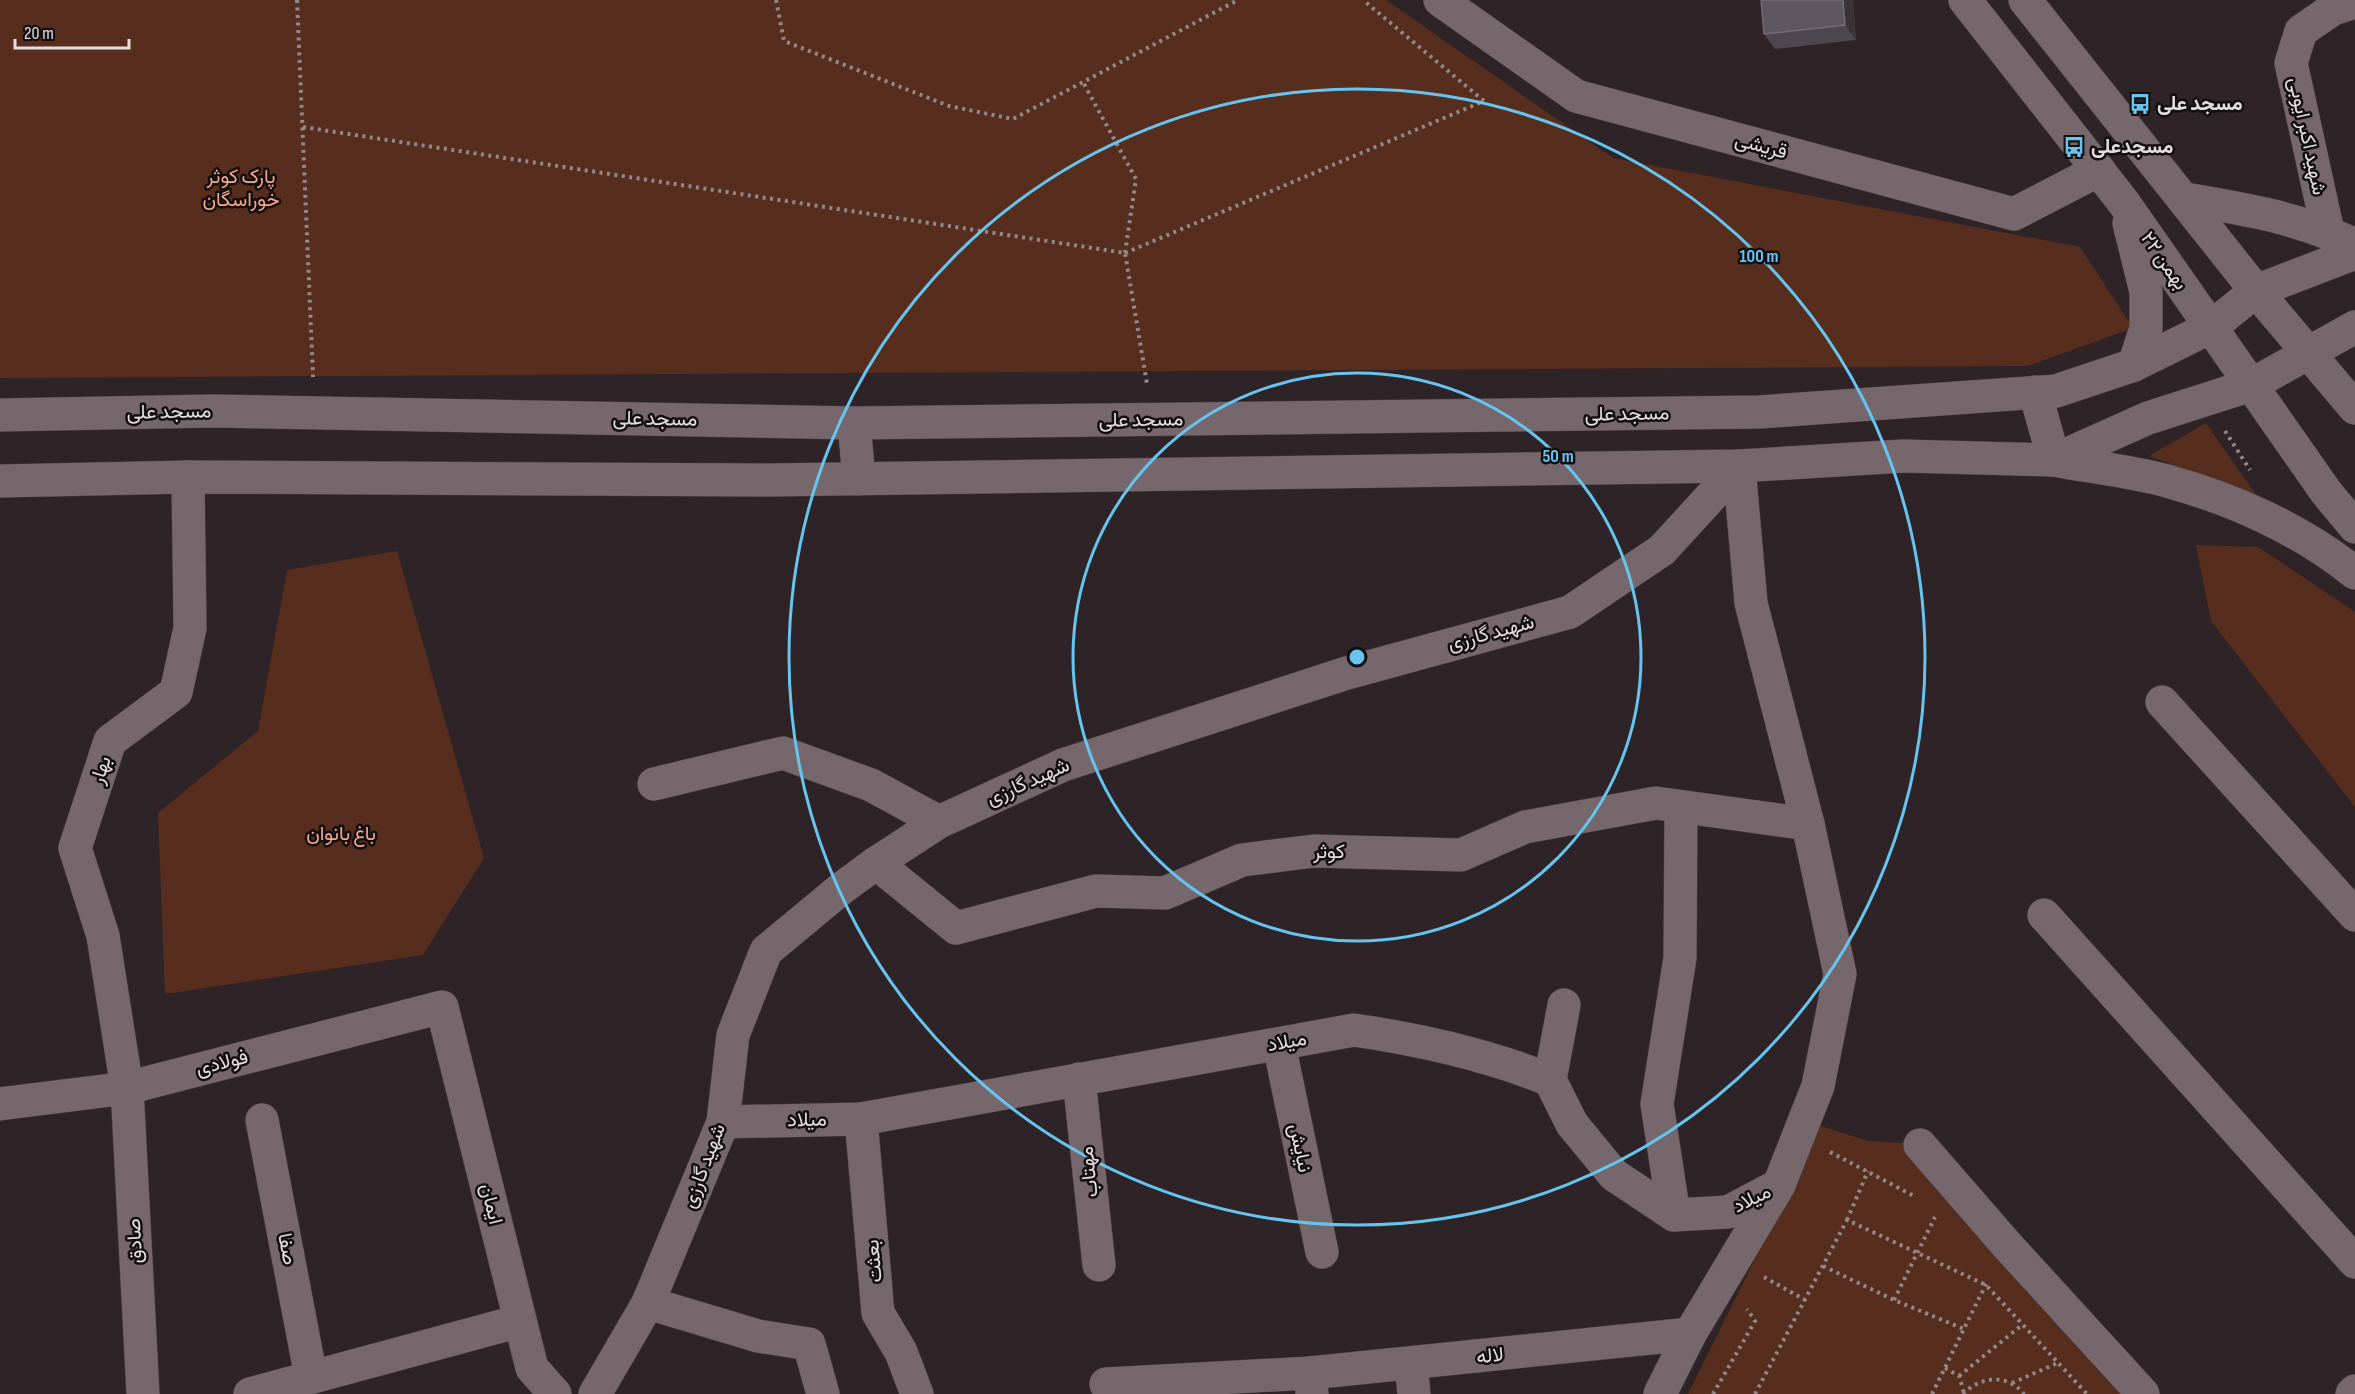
<svg xmlns="http://www.w3.org/2000/svg" width="2355" height="1394" viewBox="0 0 2355 1394" font-family="'Sofia Sans Condensed',Vazirmatn,sans-serif">
	<style>
		.green { fill: #572e1d }
		.lines { fill: none; stroke-linecap: round; stroke-linejoin: round }
		.street-casing { stroke: #483e42; stroke-width: 34 }
		.secondary-casing { stroke: #483e42; stroke-width: 34 }
		.path { stroke: #91888b; stroke-width: 4; stroke-dasharray: 3 4.5; stroke-linecap: butt }
		.street { stroke: #75676c; stroke-width: 33 }
		.secondary { stroke: #75676c; stroke-width: 33 }
		.wall { fill: #4f474f }
		.shaded-wall { fill: #3b3238 }
		.building { fill: #5f575f; stroke: #746c73; stroke-width: 1.5 }
		.ring { fill: none; stroke: #66c4ef; stroke-width: 3 }
		.labels { text-anchor: middle; dominant-baseline: central; stroke-width: 5; stroke-linejoin: round; paint-order: stroke }
		.poi-label { font-size: 20px; font-weight: bold; fill: #e5dde0; stroke: #130e10; text-anchor: start }
		.street-label { font-size: 20px; fill: #e5dde0; stroke: #130e10 }
		.park-label { font-size: 20px; fill: #f9a887; stroke: #130e10 }
		.centre { fill: #66c4ef; stroke: #130e10; stroke-width: 3 }
		.ring-label { font-size: 18px; text-anchor: middle; font-weight: bold; fill: #66c4ef; stroke: #130e10; stroke-width: 5; stroke-linejoin: round; paint-order: stroke }
	</style>
	<rect width="100%" height="100%" fill="#2e2327"/>
	<g class="green">
		<polygon points="0,0 1386,0 1613,158 2080,247 2133,328 2028,366 0,378"/>
		<polygon points="2206,423 2256,495 2149,456"/>
		<polygon points="2196,545 2258,547 2355,612 2355,807 2211,621"/>
		<polygon points="397,551 484,858 423,955 165,994 158,813 258,731 287,570"/>
		<polygon points="1821,1126 1868,1141 1905,1143 2127,1394 1688,1394"/>
	</g>
	<g class="lines">
		<defs>
			<g id="street">
				<polyline points="2328,232 2291,63 2301,31 2333,9 2355,2"/>
				<polyline points="2162,702 2355,915"/>
				<polyline points="654,784 783,753 871,785 939,822"/>
				<polyline points="876,863 956,928 1096,891 1165,893 1242,860 1314,851 1461,855 1525,827 1656,803 1808,824"/>
				<polyline points="2044,915 2355,1262"/>
				<polyline points="1279,1044 1322,1252"/>
				<polyline points="1079,1079 1099,1265"/>
				<polyline points="1550,1080 1564,1005"/>
				<polyline points="0,1104 127,1088 442,1007 532,1368 555,1394"/>
				<polyline points="861,1119 878,1313 901,1352 917,1394"/>
				<polyline points="262,1120 311,1377"/>
				<path d="M723 1122 861 1119 1354 1030C1422 1040 1486 1054 1550 1080L1572 1124 1614 1175 1674 1215 1728 1212 1779 1185"/>
				<polyline points="1920,1145 2006,1244 2143,1394"/>
				<polyline points="1674,1215 1657,1104 1680,958 1681,807"/>
				<polyline points="648,1303 758,1336 809,1344 823,1394"/>
				<polyline points="1411,1364 1414,1394"/>
				<polyline points="1106,1384 1310,1373"/>
				<polyline points="143,1394 127,1088 103,936 75,848 110,741 176,692 190,628 188,477"/>
				<polyline points="250,1394 520,1321"/>
				<polyline points="595,1394 648,1303 723,1122 733,1035 766,951 842,888 876,863 939,822 1063,765 1347,673 1570,612 1662,550 1739,466"/>
				<polyline points="1312,1394 1310,1373 1690,1334"/>
				<polyline points="1660,1394 1690,1334 1779,1185 1818,1086 1840,974 1808,824 1751,603 1739,466"/>
				<polyline points="2352,1394 2355,1391"/>
			</g>
			<g id="secondary">
				<polyline points="1440,0 1576,96 2014,214 2099,170"/>
				<polyline points="1965,0 2124,203 2326,492 2355,527"/>
				<polyline points="2025,0 2256,291 2355,408"/>
				<path d="M2185 199C2244 209 2301 218 2355 245"/>
				<polyline points="2129,223 2146,292 2146,328 2134,365"/>
				<path d="M2035 392 2054 460C2091 467 2130 471 2167 481 2233 499 2302 530 2355 573"/>
				<polyline points="0,415 211,411 854,423 1759,412 2056,391 2134,365 2211,327 2256,291 2355,253"/>
				<polyline points="854,423 859,479"/>
				<polyline points="0,481 188,477 769,480 1739,466 1904,456 2054,460 2148,418 2251,385 2355,327"/>
			</g>
		</defs>
		<use href="#street" class="street-casing"/>
		<use href="#secondary" class="secondary-casing"/>
		<g class="path">
			<polyline points="297,0 313,377"/>
			<polyline points="776,0 784,41 949,106 1013,119 1238,0"/>
			<polyline points="1084,84 1136,179 1125,253"/>
			<polyline points="303,127 1125,253 1147,384"/>
			<polyline points="1125,253 1484,101 1363,0"/>
			<polyline points="2225,431 2250,470"/>
			<polyline points="1830,1152 1914,1196"/>
			<polyline points="1847,1220 1868,1171"/>
			<polyline points="1823,1266 1894,1300 1964,1329"/>
			<polyline points="1764,1277 1805,1300"/>
			<polyline points="1894,1300 1935,1217"/>
			<polyline points="1945,1368 1959,1376 1964,1393"/>
			<polyline points="1959,1376 2022,1325"/>
			<polyline points="2012,1383 2060,1362"/>
			<polyline points="1713,1394 1755,1321 1747,1309"/>
			<polyline points="1755,1394 1847,1220 1986,1285 2087,1394"/>
			<polyline points="1932,1394 1986,1284"/>
			<path d="M1963 1394C1981 1376 2007 1373 2024 1394"/>
		</g>
		<use href="#street" class="street"/>
		<use href="#secondary" class="secondary"/>
	</g>
	<polygon class="wall" points="1761,0 1853,0 1856,40 1775,49 1764,34"/>
	<polygon class="shaded-wall" points="1843,0 1853,0 1856,40 1845,25"/>
	<polygon class="building" points="1761,0 1843,0 1845,25 1764,34"/>
	<g class="ring">
		<circle cx="1357" cy="657" r="284"/>
		<circle cx="1357" cy="657" r="568"/>
	</g>
	<defs>
		<symbol id="bus-bare" viewBox="-9 -9 18 18"><path d="M-5-6H5V4H4V6H2V4H-2V6H-4V4H-5ZM-3.5-4V0h7V-4ZM-3.5 1.2v1.5H-2V1.2ZM2 1.2v1.5H3.5V1.2Z" fill="#66c4ef" stroke="#130e10" stroke-width="2.5" paint-order="stroke"/></symbol>
	</defs>
	<g fill-rule="evenodd">
		<use href="#bus-bare" x="2125" y="89" width="30" height="30"/>
		<use href="#bus-bare" x="2059" y="132" width="30" height="30"/>
	</g>
	<g class="labels">
		<g class="poi-label">
			<text x="2157" y="104">مسجد علی</text>
			<text x="2091" y="147">مسجدعلی</text>
		</g>
		<g class="street-label">
			<text transform="translate(2307 136) rotate(78)">شهید اکبر ایوبی</text>
			<text transform="translate(1761 146) rotate(15)">قریشی</text>
			<text transform="translate(2164 261) rotate(55)">۲۲ بهمن</text>
			<text transform="translate(169 412) rotate(-1)">مسجد علی</text>
			<text transform="translate(1627 414) rotate(-1)">مسجد علی</text>
			<text transform="translate(655 419) rotate(1)">مسجد علی</text>
			<text transform="translate(1141 420) rotate(-1)">مسجد علی</text>
			<text transform="translate(1491 633) rotate(-15)">شهید گارزی</text>
			<text transform="translate(101 770) rotate(-72)">بهار</text>
			<text transform="translate(1028 782) rotate(-24)">شهید گارزی</text>
			<text x="1329" y="852">کوثر</text>
			<text transform="translate(1287 1042) rotate(-10)">میلاد</text>
			<text transform="translate(222 1063) rotate(-14)">فولادی</text>
			<text transform="translate(807 1120) rotate(-1)">میلاد</text>
			<text transform="translate(1300 1148) rotate(78)">نیایش</text>
			<text transform="translate(704 1166) rotate(-69)">شهید گارزی</text>
			<text transform="translate(1089 1172) rotate(-96)">مهتاب</text>
			<text transform="translate(1752 1199) rotate(-26)">میلاد</text>
			<text transform="translate(491 1204) rotate(76)">ایمان</text>
			<text transform="translate(135 1241) rotate(-93)">صادق</text>
			<text transform="translate(287 1249) rotate(79)">صفا</text>
			<text transform="translate(874 1261) rotate(-95)">بعثت</text>
			<text transform="translate(1490 1356) rotate(-6)">لاله</text>
		</g>
		<g class="park-label">
			<text x="241" y="177">پارک کوثر<tspan x="241" dy="23">خوراسگان</tspan></text>
			<text x="341" y="834">باغ بانوان</text>
		</g>
	</g>
	<circle cx="1357" cy="657" r="9" class="centre"/>
	<g class="ring-label">
		<text x="1759" y="262">100 m</text>
		<text x="1558" y="462">50 m</text>
	</g>
	<path d="M15 39v9h114v-9" fill="none" stroke="#e5dde0" stroke-width="3"/>
	<text x="24" y="39" font-size="18" fill="#e5dde0" stroke="#130e10" stroke-width="4.5" paint-order="stroke">20 m</text>
</svg>
